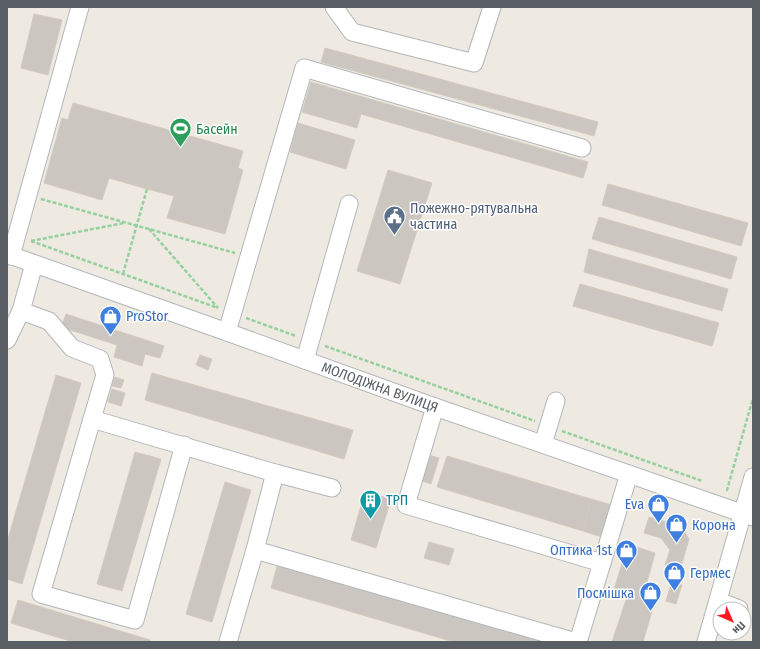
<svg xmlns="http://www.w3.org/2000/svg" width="760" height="649" viewBox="0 0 760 649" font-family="'Fira Sans Condensed',sans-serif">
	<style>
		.building { fill: #cbc7c0; stroke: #d3cabe }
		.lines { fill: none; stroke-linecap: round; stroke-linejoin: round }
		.minor-casing { stroke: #b2b6ba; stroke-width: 19 }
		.path { stroke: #95d09e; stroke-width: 2.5; stroke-dasharray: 4 2; stroke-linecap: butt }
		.minor { stroke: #fff; stroke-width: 17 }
		.labels { text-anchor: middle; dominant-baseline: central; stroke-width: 3; stroke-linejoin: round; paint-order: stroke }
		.leisure-label { font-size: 14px; fill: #27864d; stroke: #fff; text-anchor: start }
		.service-label { font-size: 14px; fill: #4e5e75; stroke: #fff; text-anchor: start }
		.shop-label { font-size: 14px; fill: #366cbe; stroke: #fff; text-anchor: start }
		.street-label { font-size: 14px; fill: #595f64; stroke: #fff }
		.culture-label { font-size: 14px; fill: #0d838f; stroke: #fff; text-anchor: start }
	</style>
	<rect width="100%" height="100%" fill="#eeeae1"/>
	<g class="building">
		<polygon points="34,14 62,20 48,75 21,68"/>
		<polygon points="325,48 598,122 594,136 321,62"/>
		<polygon points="311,82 588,162 583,178 361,114 357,128 302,112"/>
		<polygon points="73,103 243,151 238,168 243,170 225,234 167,218 174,196 147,189 109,178 102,200 44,183 62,118 68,120"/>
		<polygon points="298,123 355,140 346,169 290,152"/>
		<polygon points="388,170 432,183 400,284 357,271"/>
		<polygon points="608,184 748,223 741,246 602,205"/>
		<polygon points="599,217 737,257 731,279 592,239"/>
		<polygon points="589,249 728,289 722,311 584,272"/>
		<polygon points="580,284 719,323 712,346 573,306"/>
		<polygon points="66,314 164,346 160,358 145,354 142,366 114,357 117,345 61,327"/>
		<polygon points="200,355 212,359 208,370 196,365"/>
		<polygon points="152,373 353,430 344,459 145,400"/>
		<polygon points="56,375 81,383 22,584 7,579 7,542"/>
		<polygon points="115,377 124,380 121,388 112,386"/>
		<polygon points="112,389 125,393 121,406 108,402"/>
		<polygon points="135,452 161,459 122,591 97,584"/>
		<polygon points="428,455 439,458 431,484 420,480"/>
		<polygon points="447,456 591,499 583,531 437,487"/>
		<polygon points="225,482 251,490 212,622 186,614"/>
		<polygon points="365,492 391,499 376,548 351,540"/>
		<polygon points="591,499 612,505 602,537 583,531"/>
		<polygon points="649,517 681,526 689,539 680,570 665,565 670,550 661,538 644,533"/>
		<polygon points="429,542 454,549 449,565 424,558"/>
		<polygon points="628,544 655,553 642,600 654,604 643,642 612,642 627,597 613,593"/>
		<polygon points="278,563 550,642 454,642 271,588"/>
		<polygon points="672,581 682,585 676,604 666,601"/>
		<polygon points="18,600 150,640 150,642 73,642 11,623"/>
	</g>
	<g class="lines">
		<defs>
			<g id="minor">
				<polyline points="334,7 352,32 474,63 492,7"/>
				<path id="s1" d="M7 254 227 332 435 407 753 517"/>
				<polyline points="11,256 80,7"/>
				<polyline points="34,264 21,311 49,321 72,348 100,359 105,375 92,419 275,473"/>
				<polyline points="227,332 304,68 582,148"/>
				<polyline points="7,340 21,311"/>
				<polyline points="305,360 349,204"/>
				<polyline points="435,407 406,505 602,563"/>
				<polyline points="92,419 41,594 135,620 184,445"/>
				<polyline points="543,444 556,401"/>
				<polyline points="255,550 275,473 332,488"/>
				<polyline points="718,601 739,609"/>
				<polyline points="228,642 255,550 576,642"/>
				<polyline points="578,642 629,474"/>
				<polyline points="706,642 753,477"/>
			</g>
		</defs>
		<use href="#minor" class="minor-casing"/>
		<g class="path">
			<polyline points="41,199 235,253"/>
			<polyline points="149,229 218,308"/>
			<polyline points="31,241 218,308"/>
			<polyline points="31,241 124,223"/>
			<polyline points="123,274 147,189"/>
			<polyline points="246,318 296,336"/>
			<polyline points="325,346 535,421"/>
			<polyline points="562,431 702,481"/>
			<polyline points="726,490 727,490 753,398"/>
		</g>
		<use href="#minor" class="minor"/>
	</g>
	<defs>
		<symbol id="stadium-pin" viewBox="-11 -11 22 30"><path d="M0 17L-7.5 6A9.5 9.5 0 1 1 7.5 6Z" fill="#2e9e5b" stroke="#fff"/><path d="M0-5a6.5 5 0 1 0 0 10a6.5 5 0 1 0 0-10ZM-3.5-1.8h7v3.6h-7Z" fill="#fff"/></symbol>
		<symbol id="civic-pin" viewBox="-11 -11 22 30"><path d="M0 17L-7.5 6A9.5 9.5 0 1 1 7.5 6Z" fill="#5c6f8a" stroke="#fff"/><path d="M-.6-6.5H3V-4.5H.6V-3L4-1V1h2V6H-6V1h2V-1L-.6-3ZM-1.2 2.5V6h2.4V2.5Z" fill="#fff"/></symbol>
		<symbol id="shop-pin" viewBox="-11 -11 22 30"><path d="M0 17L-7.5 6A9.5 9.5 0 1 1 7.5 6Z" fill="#3f7fe0" stroke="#fff"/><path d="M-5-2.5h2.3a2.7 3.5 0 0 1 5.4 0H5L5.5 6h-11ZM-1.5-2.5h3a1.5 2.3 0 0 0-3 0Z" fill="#fff"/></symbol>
		<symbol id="building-pin" viewBox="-11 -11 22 30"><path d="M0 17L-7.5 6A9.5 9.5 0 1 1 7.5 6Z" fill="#0f9aa8" stroke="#fff"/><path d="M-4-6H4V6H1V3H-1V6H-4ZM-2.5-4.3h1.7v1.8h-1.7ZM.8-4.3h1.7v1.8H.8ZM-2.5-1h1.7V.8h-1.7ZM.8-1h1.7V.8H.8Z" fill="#fff"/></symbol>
	</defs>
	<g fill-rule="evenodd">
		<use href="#stadium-pin" x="168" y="116" width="25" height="34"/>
		<use href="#civic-pin" x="382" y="204" width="25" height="34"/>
		<use href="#shop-pin" x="98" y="304" width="25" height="34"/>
		<use href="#building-pin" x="358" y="488" width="25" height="34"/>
		<use href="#shop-pin" x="646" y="492" width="25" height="34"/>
		<use href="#shop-pin" x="664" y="512" width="25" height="34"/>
		<use href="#shop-pin" x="614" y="538" width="25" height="34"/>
		<use href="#shop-pin" x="662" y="560" width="25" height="34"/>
		<use href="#shop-pin" x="638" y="580" width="25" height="34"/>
	</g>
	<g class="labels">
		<g class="leisure-label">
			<text x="196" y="129">Басейн</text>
		</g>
		<g class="service-label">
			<text x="410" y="208">Пожежно-рятувальна<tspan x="410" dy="16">частина</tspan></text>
		</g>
		<g class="shop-label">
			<text x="126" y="316">ProStor</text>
			<text x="644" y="504" text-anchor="end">Eva</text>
			<text x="692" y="525">Корона</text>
			<text x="612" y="550" text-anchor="end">Оптика 1st</text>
			<text x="690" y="573">Гермес</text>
			<text x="634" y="593" text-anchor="end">Посмішка</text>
		</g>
		<g class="street-label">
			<text stroke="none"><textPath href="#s1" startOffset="396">МОЛОДІЖНА ВУЛИЦЯ</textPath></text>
		</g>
		<g class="culture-label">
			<text x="386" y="500">ТРП</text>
		</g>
	</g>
	<rect width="760" height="649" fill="none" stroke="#595f64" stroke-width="16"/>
	<g transform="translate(732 621) rotate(135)"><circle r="19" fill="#ffffff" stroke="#bdbfc1"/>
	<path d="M0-3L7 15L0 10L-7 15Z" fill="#fc1924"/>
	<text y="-6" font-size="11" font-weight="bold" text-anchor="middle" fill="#595f64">Пн</text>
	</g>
</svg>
